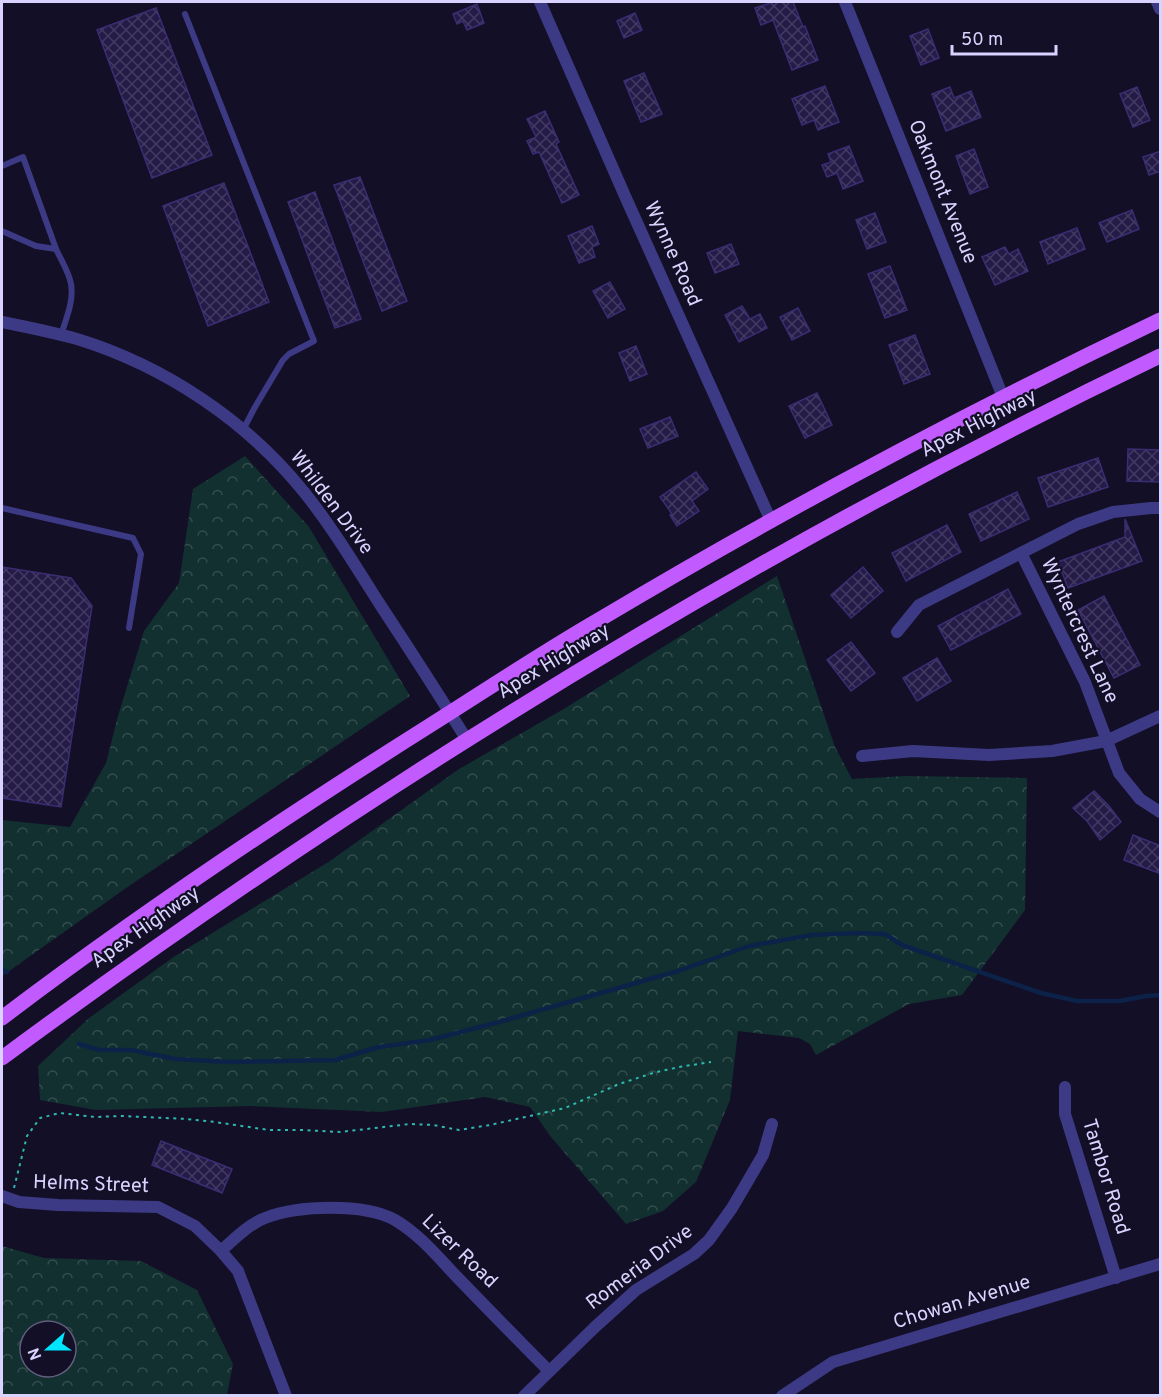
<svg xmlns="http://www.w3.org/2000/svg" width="1162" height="1397" viewBox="0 0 1162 1397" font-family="Overpass,sans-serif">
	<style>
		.forest { fill: url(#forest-crowns); fill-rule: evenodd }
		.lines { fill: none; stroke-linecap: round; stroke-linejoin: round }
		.stream { stroke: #0c2248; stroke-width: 4.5 }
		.building { fill: url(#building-cross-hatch); stroke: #3b2d73; stroke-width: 1.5 }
		.path { stroke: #2fb8b0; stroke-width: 2; stroke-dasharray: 3 4.5; stroke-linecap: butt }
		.service { stroke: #3d3a85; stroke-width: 6 }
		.minor { stroke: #3d3a85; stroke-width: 12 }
		.primary { stroke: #c25bff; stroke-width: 15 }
		.labels { text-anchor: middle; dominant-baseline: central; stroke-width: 4.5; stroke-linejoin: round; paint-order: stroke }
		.street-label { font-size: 20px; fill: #d9d4ff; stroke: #130f26 }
	</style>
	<defs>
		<pattern id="forest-crowns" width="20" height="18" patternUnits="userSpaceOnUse" patternTransform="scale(1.5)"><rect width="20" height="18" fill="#12302f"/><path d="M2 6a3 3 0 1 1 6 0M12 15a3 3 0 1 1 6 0" fill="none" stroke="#344d4e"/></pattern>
		<pattern id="building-cross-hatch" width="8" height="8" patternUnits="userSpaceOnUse" patternTransform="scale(1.5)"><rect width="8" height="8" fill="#241b47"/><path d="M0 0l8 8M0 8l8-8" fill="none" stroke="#433b63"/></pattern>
	</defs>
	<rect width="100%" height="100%" fill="#130f26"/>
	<g class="forest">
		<polygon points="245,456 309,527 410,696 129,886 2,976 2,820 70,827 106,763 118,716 144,631 179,583 193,489"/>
		<polygon points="777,576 835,747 852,779 905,776 1027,778 1025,910 962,995 909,1004 816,1055 810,1044 799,1038 738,1031 730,1100 696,1182 663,1211 626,1224 551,1137 530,1107 485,1097 382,1112 250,1106 96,1110 40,1100 38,1066 89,1018 175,956 330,861 459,769 562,710"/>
		<path d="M2 1246 44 1258 141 1261 197 1290 233 1364 227 1395H2ZM30 1331H66V1367H30Z"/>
	</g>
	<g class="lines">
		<g class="stream">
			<polyline points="2,970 7,972"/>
			<polyline points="79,1044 99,1050 131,1050 175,1059 229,1062 335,1060 379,1047 430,1040 499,1022 678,971 749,946 812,935 856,933 885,934 902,945 1041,993 1077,1001 1120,1001 1146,996 1160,995"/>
		</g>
	</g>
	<g class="building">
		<polygon points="773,2 793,2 803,27 805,26 818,60 792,70 773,20 761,25 755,8"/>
		<polygon points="477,4 484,23 467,30 463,21 457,24 453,14"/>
		<polygon points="156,8 212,155 152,178 97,30"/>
		<polygon points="635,13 642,30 624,38 617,21"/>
		<polygon points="928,29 939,58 921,65 910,36"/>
		<polygon points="644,73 662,114 641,122 624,81"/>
		<polygon points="825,86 839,122 818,130 814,120 802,125 792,99"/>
		<polygon points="950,87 954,98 971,91 981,117 946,131 932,94"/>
		<polygon points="1137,87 1150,120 1133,127 1120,94"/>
		<polygon points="545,111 559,142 556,144 579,195 562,203 539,152 533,154 527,141 536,137 527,119"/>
		<polygon points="849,146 863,181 843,189 837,173 827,177 822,165 831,162 828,154"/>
		<polygon points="974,149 988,187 970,194 956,156"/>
		<polygon points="1161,151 1161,171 1149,175 1143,157"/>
		<polygon points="360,177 407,301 382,311 334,185"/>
		<polygon points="224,183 269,302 208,326 163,206"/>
		<polygon points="315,192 361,319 335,328 288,202"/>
		<polygon points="1132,210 1139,229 1107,242 1099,223"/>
		<polygon points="875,213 886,242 867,249 856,220"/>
		<polygon points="592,226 599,244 592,247 595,257 579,263 568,236"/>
		<polygon points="1077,228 1085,249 1048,264 1040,242"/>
		<polygon points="731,244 739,264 715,273 707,253"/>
		<polygon points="1005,247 1009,254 1018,249 1028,271 995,285 982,257"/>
		<polygon points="890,266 907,310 885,318 868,274"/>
		<polygon points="610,282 625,309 608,318 593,291"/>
		<polygon points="742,306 750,319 760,314 767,328 739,342 725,315"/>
		<polygon points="798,308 810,331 792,340 780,317"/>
		<polygon points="915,335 930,374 904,384 889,345"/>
		<polygon points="636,346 647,374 630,381 619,353"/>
		<polygon points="817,393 832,425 805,438 789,406"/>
		<polygon points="670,417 678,436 648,448 640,429"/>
		<polygon points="1128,449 1161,450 1161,482 1127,481"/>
		<polygon points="1098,458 1108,487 1048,507 1038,478"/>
		<polygon points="696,472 708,489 692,501 699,511 677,526 670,515 672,514 660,497"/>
		<polygon points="1017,492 1029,519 981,541 969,514"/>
		<polygon points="1125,519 1142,561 1068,588 1058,562 1125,537"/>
		<polygon points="947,525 961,552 906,581 892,553"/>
		<polygon points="2,567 71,578 92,606 61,807 2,798"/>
		<polygon points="863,567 883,591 851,618 831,595"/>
		<polygon points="1008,589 1021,614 951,650 938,626"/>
		<polygon points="1104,596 1140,665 1114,678 1078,610"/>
		<polygon points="851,642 875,673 851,691 827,660"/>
		<polygon points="937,658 951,681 917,701 903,678"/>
		<polygon points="1094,791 1109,806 1121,822 1100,840 1087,821 1073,808"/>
		<polygon points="1133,835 1161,846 1161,874 1124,860"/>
		<polygon points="161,1141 232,1169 222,1193 152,1165"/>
	</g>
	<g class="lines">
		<polyline class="path" points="14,1188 27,1136 40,1118 60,1113 95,1117 122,1116 187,1119 215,1122 269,1130 301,1130 340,1132 410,1124 433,1125 459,1130 490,1125 565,1108 619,1084 653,1073 679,1067 711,1062"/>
		<g class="service">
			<polyline points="185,14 314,341 289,354 283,360 255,407 243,430"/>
			<polyline points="2,166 23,157 56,249"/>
			<path d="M2 231 36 246 56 249C61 260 69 272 71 284 74 301 66 319 61 335"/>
			<polyline points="2,508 133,538 141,554 129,628"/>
		</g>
		<g class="minor">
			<polyline points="540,2 625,196 771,521"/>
			<polyline points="845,2 1003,397"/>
			<polyline points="1157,2 1160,9"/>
			<path d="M2 322C27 327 52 332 77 339 165 366 247 421 304 492 333 528 356 567 381 606 410 650 439 695 467 740"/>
			<polyline points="1021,553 1085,682 1119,773 1140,799 1160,812"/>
			<polyline points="897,632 919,605 1078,524 1113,512 1151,508 1160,508"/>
			<polyline points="862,756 913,751 989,755 1052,751 1106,741 1160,716"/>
			<polyline points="1065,1087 1065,1114 1116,1278"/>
			<polyline points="2,1196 19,1202 58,1205 158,1207 195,1226 221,1251 238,1271 286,1396"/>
			<path d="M221 1251C234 1239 249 1224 265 1218 298 1205 364 1203 395 1220 419 1234 438 1257 456 1276 487 1308 518 1340 549 1371"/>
			<polyline points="524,1396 595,1327 636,1290 694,1254 709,1240 732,1208 763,1155 772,1124"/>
			<polyline points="782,1396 833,1362 1160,1264"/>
		</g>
		<g class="primary">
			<path d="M2 1018C139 914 283 818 429 726 486 690 543 652 602 618 783 510 970 411 1160 320"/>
			<path d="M2 1058C366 789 752 552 1160 356"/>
		</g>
	</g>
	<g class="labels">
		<g class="street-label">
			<text transform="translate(942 192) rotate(68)">Oakmont Avenue</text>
			<text transform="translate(672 254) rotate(66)">Wynne Road</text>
			<text transform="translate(979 424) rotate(-27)">Apex Highway</text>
			<text transform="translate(331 503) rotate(53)">Whilden Drive</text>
			<text transform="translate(1079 631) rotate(65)">Wyntercrest Lane</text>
			<text transform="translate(554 662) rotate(-31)">Apex Highway</text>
			<text transform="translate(146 928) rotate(-35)">Apex Highway</text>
			<text transform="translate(1105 1177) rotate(73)">Tambor Road</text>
			<text transform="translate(91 1185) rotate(2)">Helms Street</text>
			<text transform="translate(459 1252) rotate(44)">Lizer Road</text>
			<text transform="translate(640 1268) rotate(-37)">Romeria Drive</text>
			<text transform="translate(962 1303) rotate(-17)">Chowan Avenue</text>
		</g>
	</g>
	<rect width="1162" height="1397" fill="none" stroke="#d9d4ff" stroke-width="6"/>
	<g transform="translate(48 1349) rotate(249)"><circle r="28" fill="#130f26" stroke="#625e7d" stroke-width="1.5"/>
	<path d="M0-4.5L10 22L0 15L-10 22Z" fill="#00e5ff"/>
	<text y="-9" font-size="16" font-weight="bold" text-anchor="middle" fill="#d9d4ff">N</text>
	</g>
	<path d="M952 45v9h104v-9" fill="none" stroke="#d9d4ff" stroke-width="3"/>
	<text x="961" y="45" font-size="18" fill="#d9d4ff" stroke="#130f26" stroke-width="4.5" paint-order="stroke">50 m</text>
</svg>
